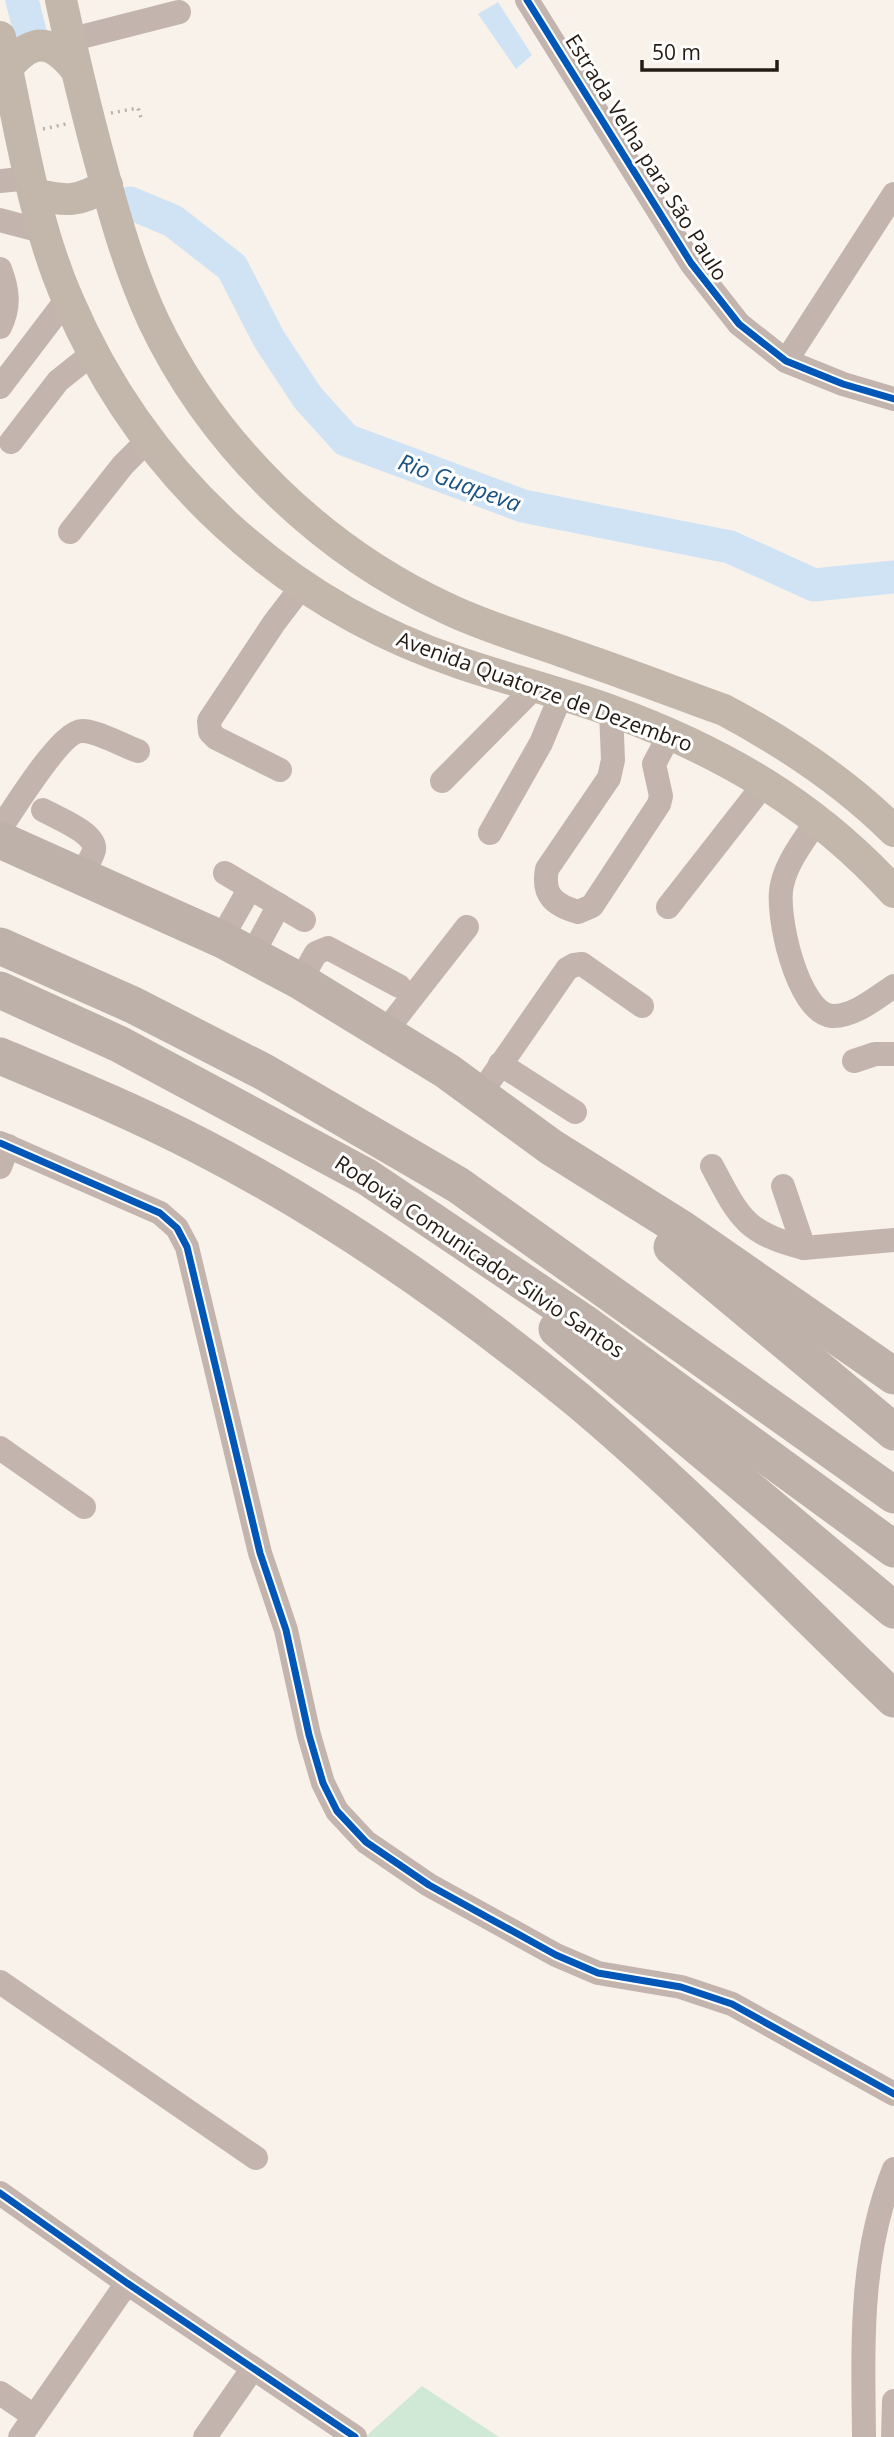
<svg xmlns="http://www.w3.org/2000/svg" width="894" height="2437" viewBox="0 0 894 2437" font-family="'Open Sans',sans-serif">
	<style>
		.green { fill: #d0e9d6 }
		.water { fill: #cfe3f5 }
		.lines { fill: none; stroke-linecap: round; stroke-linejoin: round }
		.river { stroke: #cfe3f5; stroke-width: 33 }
		.path { stroke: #bab1a9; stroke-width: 3.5; stroke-dasharray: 2 5; stroke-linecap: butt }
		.minor { stroke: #c3b5ae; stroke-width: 24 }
		.major { stroke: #c3b6ab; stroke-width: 32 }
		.highway { stroke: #beb1a9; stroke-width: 37 }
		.cycleway-casing { stroke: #fff; stroke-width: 11 }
		.cycleway { stroke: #0057b8; stroke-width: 7 }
		.labels { text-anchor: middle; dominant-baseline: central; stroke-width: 6; stroke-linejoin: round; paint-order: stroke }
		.street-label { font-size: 21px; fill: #241c14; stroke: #fff }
		.water-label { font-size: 23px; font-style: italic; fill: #1c5380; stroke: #fff }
	</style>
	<rect width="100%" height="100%" fill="#f9f2ea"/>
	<polygon class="green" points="422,2386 499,2437 365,2437"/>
	<polygon class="water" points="498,2 532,55 516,69 478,14"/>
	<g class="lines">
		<g class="river">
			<polyline points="22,0 30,32"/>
			<polyline points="130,203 173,221 232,267 269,339 308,398 346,440 523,506 730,547 814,585 894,577"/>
		</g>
		<g class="path">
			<polyline points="111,113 138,108 142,121"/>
			<polyline points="43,129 66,124"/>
		</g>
		<g class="minor">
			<polyline points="527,0 691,263 739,324 786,361 843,384 894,399"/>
			<polyline points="69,40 179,12"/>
			<polyline points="0,181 31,178"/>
			<polyline points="0,220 45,232"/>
			<path d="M0 269C8 290 10 306 0 327"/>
			<polyline points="786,361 894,194"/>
			<polyline points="0,387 67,299"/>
			<polyline points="11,442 58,381 93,353"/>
			<polyline points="70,532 123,465 148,440"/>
			<path d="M611 711 613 760 609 778 547 869C542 895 554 905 578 912L592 906 659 804 661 796 654 764 670 734"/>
			<polyline points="280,770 216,738 210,732 209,721 274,623 303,585"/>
			<polyline points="442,781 535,687"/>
			<path d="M43 810C55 817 97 833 94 850 92 858 85 868 81 875"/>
			<path d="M818 819C805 839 787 861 782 885 775 912 797 1013 832 1016 854 1017 877 997 894 986"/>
			<path d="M0 829C13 810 61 731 82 731 95 730 124 746 138 751"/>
			<polyline points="490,833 541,743 561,695"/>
			<polyline points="225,873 304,920"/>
			<polyline points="668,907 765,783"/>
			<polyline points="221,939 250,888"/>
			<polyline points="252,955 279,905"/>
			<polyline points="300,981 316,953 328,948 399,986"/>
			<polyline points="385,1032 467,927"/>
			<polyline points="854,1061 875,1054 894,1054"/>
			<polyline points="500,1064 575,1112"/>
			<polyline points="481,1093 567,969 574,965 582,964 642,1006"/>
			<polyline points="0,1143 160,1213 177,1228 187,1247 260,1553 286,1630 309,1735 323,1783 337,1811 366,1842 429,1885 556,1955 598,1973 681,1987 732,2004 894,2094"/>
			<path d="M712 1166C739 1217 745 1233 804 1248"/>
			<polyline points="0,1167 8,1146"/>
			<polyline points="783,1186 804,1248 894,1240"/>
			<polyline points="0,1448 84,1507"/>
			<polyline points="0,1982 256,2158"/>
			<polyline points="0,2193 127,2283 355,2437"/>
			<polyline points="0,2393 34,2416"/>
			<polyline points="20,2437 127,2283"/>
			<polyline points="205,2437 253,2368"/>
			<path d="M864 2437C863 2345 859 2257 894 2169"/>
			<polyline points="893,2437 894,2401"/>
		</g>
		<g class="major">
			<path d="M61 0C73 55 86 110 101 165 115 218 130 270 153 320 212 445 321 550 446 608 487 628 532 640 575 656 625 673 674 692 724 710 786 743 844 781 894 831"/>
			<path d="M0 37C20 124 32 218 68 300 142 473 282 603 460 663 510 680 562 693 612 711 722 751 815 805 894 892"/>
			<path d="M7 68C32 38 50 38 75 68"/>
			<path d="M35 194C66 202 79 202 107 185"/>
		</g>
		<g class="highway">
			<polyline points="0,840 221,939 300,981 447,1071 551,1147 682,1229 894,1376"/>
			<polyline points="0,946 133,1005 264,1072 458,1185 894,1495"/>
			<polyline points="0,990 119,1044 367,1177 583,1322 894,1549"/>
			<path d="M0 1056C69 1085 137 1113 204 1148 337 1217 462 1305 578 1400 689 1493 789 1599 894 1699"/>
			<polyline points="672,1247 894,1432"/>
			<polyline points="557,1329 894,1610"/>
		</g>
		<defs>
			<g id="cycleway">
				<polyline points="527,0 691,263 739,324 786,361 843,384 894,399"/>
				<polyline points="0,1143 160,1213 177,1228 187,1247 260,1553 286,1630 309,1735 323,1783 337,1811 366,1842 429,1885 556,1955 598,1973 681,1987 732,2004 894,2094"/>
				<polyline points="0,2193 127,2283 355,2437"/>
			</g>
		</defs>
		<use href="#cycleway" class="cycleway-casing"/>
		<use href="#cycleway" class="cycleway"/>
	</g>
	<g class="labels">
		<g class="street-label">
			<text transform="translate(647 157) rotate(58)">Estrada Velha para São Paulo</text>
			<text transform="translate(545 691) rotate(20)">Avenida Quatorze de Dezembro</text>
			<text transform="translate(480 1256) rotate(34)">Rodovia Comunicador Silvio Santos</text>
		</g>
		<g class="water-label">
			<text transform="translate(460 482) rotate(20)">Rio Guapeva</text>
		</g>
	</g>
	<path d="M642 60v10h135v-10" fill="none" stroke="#241c14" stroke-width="3.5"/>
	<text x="652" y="60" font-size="21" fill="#241c14" stroke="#ffffff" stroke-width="5" paint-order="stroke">50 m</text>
</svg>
